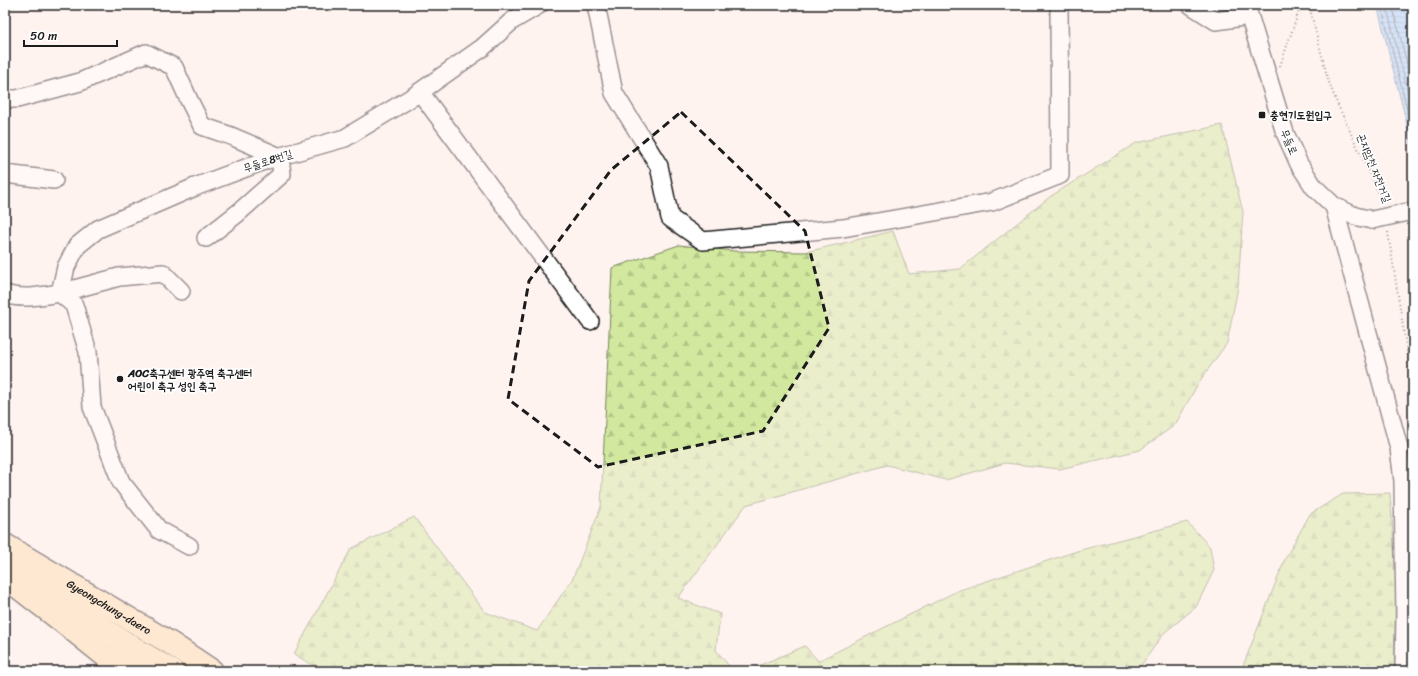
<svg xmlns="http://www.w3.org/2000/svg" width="1418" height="676" viewBox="0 0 1418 676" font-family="Sriracha,'Poor Story',sans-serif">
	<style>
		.forest { fill: url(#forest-firs); stroke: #76825d }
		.water { fill: url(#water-rules); stroke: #6d87a4 }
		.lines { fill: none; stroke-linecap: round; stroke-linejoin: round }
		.shore { stroke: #526476; stroke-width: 1 }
		.minor-casing { stroke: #1c1c1c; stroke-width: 20 }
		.major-casing { stroke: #1c1c1c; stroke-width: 25 }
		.highway-casing { stroke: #1c1c1c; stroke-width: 25 }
		.path { stroke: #1c1c1c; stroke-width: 2; stroke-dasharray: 1 3; stroke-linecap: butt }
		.minor { stroke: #fff; stroke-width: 17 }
		.major { stroke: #fcdcac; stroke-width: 22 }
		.highway { stroke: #fcdcac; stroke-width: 22 }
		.minor-bridge-casing { stroke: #1c1c1c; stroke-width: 20; stroke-linecap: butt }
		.minor-bridge { stroke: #fff; stroke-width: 17 }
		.marked { fill: none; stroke: #1c1c1c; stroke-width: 3; stroke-dasharray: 8 5; stroke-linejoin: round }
		.poi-dot { fill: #1c1c1c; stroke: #fff; stroke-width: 1.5 }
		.labels { text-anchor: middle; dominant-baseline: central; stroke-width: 3.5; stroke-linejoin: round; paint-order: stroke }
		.poi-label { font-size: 11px; font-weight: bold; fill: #1c1c1c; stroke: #fff; text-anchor: start }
		.street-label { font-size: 11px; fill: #1c1c1c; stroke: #fff }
	</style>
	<defs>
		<pattern id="forest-firs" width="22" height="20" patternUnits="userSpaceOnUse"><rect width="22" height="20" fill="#d1e89e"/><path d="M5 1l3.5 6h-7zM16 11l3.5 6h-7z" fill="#b3c688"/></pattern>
		<pattern id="water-rules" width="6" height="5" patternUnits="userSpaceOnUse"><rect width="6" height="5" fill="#a3cffe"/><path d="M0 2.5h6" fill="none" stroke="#8cb1d9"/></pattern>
	</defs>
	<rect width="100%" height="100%" fill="#fff3f0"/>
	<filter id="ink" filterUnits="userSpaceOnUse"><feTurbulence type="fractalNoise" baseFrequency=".025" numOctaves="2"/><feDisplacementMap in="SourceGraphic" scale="8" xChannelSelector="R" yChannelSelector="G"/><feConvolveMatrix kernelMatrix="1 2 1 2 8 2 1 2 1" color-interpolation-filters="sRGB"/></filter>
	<g filter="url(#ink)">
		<g class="forest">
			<polygon points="1222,125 1243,212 1238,287 1227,343 1199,382 1175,425 1140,450 1060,469 1005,463 946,480 887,465 746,505 678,598 720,614 716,650 733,671 322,671 294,654 351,549 414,517 485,612 537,631 573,578 601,507 612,268 679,245 734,251 806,252 893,231 909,274 960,269 1051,196 1136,143"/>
			<polygon points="1390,493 1396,574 1394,671 1241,671 1285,559 1310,514 1343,494"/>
			<polygon points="1187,522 1210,547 1214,570 1196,607 1164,633 1137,671 746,671 805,646 818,661 957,591 1077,551"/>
		</g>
		<polygon class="water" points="1377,5 1413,5 1413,149"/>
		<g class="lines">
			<g class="shore">
				<polyline points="1381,5 1413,133"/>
				<polyline points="1386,5 1413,112"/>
				<polyline points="1392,5 1413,87"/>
			</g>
			<defs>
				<g id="minor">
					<polyline points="596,5 614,93 659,166 670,218 703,241 843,228 992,202 1060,175 1059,5"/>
					<polyline points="1191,5 1216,21 1249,16"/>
					<polyline points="1246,5 1285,133 1299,164 1314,187 1334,206 1355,216 1372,220"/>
					<polyline points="420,92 590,321"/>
					<polyline points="5,99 17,99 80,82 146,53 174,67 189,100 202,126 231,136 280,157 282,174 238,213 206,238"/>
					<polyline points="5,174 54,180"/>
					<polyline points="1334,206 1399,448 1403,481 1405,615 1404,671"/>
					<polyline points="60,293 74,305 88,352 92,407 121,482 159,530 189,546"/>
					<polyline points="60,293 119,277 163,273 181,291"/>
					<path d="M5 294C23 300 41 296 60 293L66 267 77 246 98 229 195 187 267 160 345 138 414 96 482 48 512 21 539 5"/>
				</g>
				<g id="major">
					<path id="s1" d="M5 545 170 643 212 671"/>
					<polyline points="5,566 118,638 172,671"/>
				</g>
				<g id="highway">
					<polyline points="5,577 63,622 114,663 122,671"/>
					<polyline points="118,638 144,663 155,671"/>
				</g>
			</defs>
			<use href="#minor" class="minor-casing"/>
			<use href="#major" class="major-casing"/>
			<use href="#highway" class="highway-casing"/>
			<g class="path">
				<polyline points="1309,5 1328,80 1337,103 1378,192 1381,205"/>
				<polyline points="1280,66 1301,5"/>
				<polyline points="1388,232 1413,390"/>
			</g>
			<use href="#minor" class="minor"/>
			<use href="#major" class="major"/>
			<use href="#highway" class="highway"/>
			<defs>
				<polyline id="minor-bridge" points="1372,220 1413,211"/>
			</defs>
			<use href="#minor-bridge" class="minor-bridge-casing"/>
			<use href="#minor-bridge" class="minor-bridge"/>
		</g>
	</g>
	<path d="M0 0H1418V676H0ZM681 112 805 231 829 328 763 431 598 467 508 399 529 281 611 170Z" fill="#fff3f0" fill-opacity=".55" fill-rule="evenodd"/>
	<path class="marked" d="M681 112 805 231 829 328 763 431 598 467 508 399 529 281 611 170Z"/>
	<g class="poi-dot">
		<rect x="1258" y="111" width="8" height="8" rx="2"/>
		<circle cx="120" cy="379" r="4"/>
	</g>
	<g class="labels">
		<g class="poi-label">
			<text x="1270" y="115">충현기도원입구</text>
			<text x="128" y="373">AOC축구센터 광주역 축구센터<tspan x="128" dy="13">어린이 축구 성인 축구</tspan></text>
		</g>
		<g class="street-label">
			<text transform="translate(1289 142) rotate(67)">무들로</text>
			<text transform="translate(268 161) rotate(-18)">무들로8번길</text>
			<text transform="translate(1374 168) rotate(68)">곤지암천 자전거길</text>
			<text stroke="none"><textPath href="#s1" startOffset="121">Gyeongchung-daero</textPath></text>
		</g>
	</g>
	<rect width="1418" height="676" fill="none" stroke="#fff" stroke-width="20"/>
	<rect x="10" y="10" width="1398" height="656" fill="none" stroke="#1c1c1c" stroke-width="1.5" filter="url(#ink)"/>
	<path d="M24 40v6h93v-6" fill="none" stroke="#1c1c1c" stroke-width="2"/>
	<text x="30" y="40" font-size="12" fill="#1c1c1c" stroke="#ffffff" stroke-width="3" paint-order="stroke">50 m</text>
</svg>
